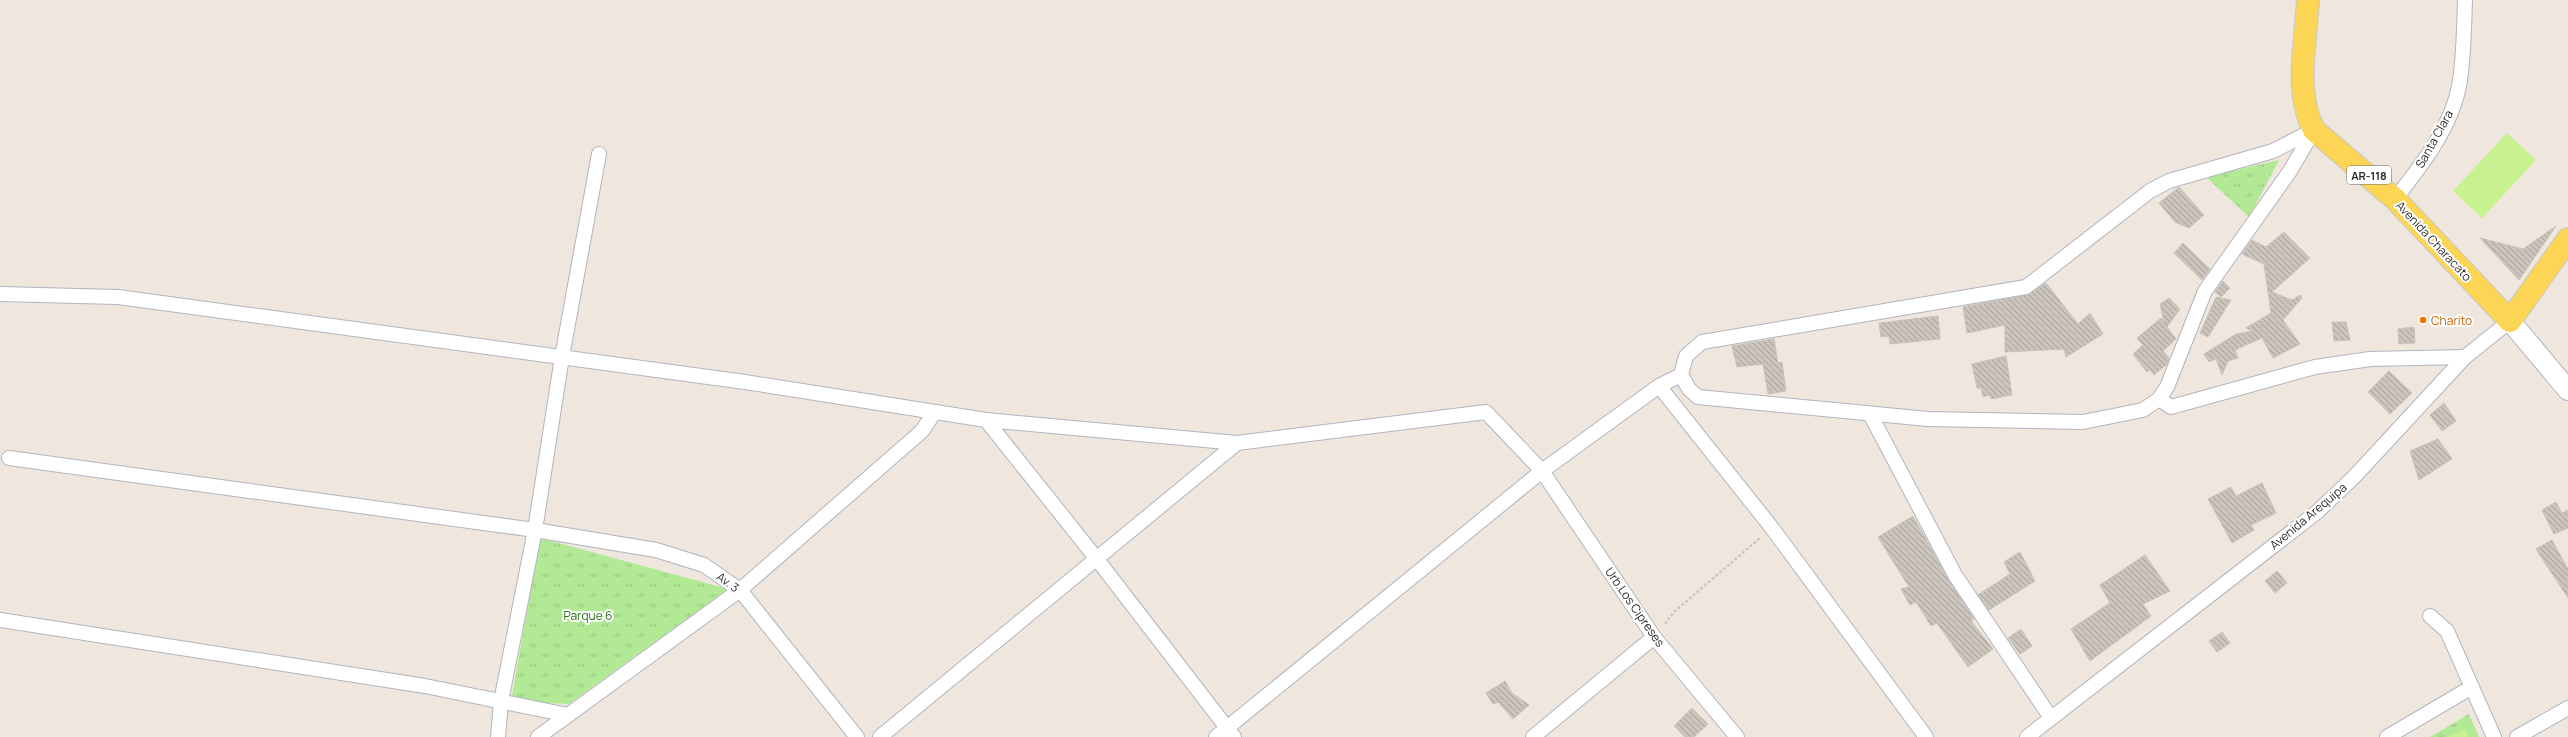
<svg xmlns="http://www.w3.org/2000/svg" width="2568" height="737" viewBox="0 0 2568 737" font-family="Manrope,sans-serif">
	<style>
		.grass { fill: url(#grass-tufts) }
		.pitch { fill: #c8f290 }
		.building { fill: url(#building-back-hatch); stroke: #cac3b6 }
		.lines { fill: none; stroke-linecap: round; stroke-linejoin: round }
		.minor-casing { stroke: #b1b4c1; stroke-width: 16 }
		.secondary-casing { stroke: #b1b4c1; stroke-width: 22 }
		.primary-casing { stroke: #c8c8c8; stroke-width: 24 }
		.path { stroke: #c8c8c8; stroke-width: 2.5; stroke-dasharray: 3 2; stroke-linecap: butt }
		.minor { stroke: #fff; stroke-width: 14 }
		.secondary { stroke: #fff; stroke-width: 20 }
		.primary { stroke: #fcd554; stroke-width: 22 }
		.food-dot { fill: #e8710a; stroke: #fff; stroke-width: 1.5 }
		.labels { text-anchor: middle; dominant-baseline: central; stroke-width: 4; stroke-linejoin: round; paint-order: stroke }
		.shield { fill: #fff; stroke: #6b6b6b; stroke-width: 1 }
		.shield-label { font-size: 11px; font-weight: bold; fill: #2c2c2c }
		.street-label { font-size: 12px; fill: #2c2c2c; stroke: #fff }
		.food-label { font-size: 12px; fill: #c56008; stroke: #fff; text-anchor: start }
		.park-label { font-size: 12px; fill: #277014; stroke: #fff }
	</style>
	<defs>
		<pattern id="grass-tufts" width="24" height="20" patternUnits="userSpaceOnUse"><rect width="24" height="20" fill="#b2e995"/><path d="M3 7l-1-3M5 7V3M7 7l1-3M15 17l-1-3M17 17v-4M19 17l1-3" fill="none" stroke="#99c881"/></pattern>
		<pattern id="building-back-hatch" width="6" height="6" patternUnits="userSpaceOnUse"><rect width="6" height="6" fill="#cac4bd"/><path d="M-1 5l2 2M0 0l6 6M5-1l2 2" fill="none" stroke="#a49f9a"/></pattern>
	</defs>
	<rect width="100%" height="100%" fill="#efe7dd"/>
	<g class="grass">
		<polygon points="2279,160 2249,217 2206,177"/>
		<polygon points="540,538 728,589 569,704 501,701 512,695"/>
		<polygon points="2469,714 2479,737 2430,737"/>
	</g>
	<g class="pitch">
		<polygon points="2507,133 2536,160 2482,218 2453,191"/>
		<polygon points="2465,729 2469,737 2447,737"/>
	</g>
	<g class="building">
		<polygon points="2179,187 2204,215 2189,228 2175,222 2159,203"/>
		<polygon points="2556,226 2519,280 2480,238 2523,249"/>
		<polygon points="2284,232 2310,258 2272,292 2292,300 2300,295 2302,298 2283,320 2300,344 2273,358 2262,338 2235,350 2238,358 2228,361 2222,375 2216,359 2209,362 2204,354 2236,334 2252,331 2246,328 2271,313 2264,264 2242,254 2252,240 2266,247"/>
		<polygon points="2183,243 2210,269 2202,280 2174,253"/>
		<polygon points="2223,281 2230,288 2221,297 2215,292"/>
		<polygon points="2046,283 2078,324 2090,313 2103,334 2066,357 2064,349 2005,352 2005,325 1967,333 1963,307 2027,295"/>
		<polygon points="2216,297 2231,300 2208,337 2200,333"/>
		<polygon points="2169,298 2180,309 2167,327 2176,339 2163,351 2169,358 2167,364 2154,375 2150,370 2147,372 2133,354 2143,345 2137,338 2161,318 2164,322 2160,304"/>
		<polygon points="1938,316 1940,339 1890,344 1889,336 1881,337 1879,323"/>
		<polygon points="2332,322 2346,322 2350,340 2334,341"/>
		<polygon points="2414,327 2415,343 2399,344 2398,329"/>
		<polygon points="1774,339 1778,363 1782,362 1786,391 1768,394 1763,364 1737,367 1732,346"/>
		<polygon points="2006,356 2012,395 1992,399 1989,395 1983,397 1981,388 1977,388 1972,364"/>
		<polygon points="2389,371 2412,393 2390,414 2368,392"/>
		<polygon points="2444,403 2456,421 2442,431 2430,415"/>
		<polygon points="2438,439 2452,459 2419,480 2410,451"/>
		<polygon points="2262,483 2276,513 2251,525 2254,530 2232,543 2208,499 2231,487 2236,496"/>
		<polygon points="2556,502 2562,513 2568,510 2568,528 2554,534 2542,510"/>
		<polygon points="1913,516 1948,579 1974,619 1971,621 1993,649 1968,667 1937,623 1931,626 1916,602 1910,605 1901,589 1909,587 1878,537"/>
		<polygon points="2552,540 2568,569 2568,598 2536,549"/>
		<polygon points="2020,552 2035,581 1989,610 1978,595 2010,574 2004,562"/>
		<polygon points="2145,555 2170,591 2143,604 2151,616 2090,661 2071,629 2110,603 2100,585"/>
		<polygon points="2277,571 2287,583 2275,593 2265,581"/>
		<polygon points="2021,629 2032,646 2020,654 2008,638"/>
		<polygon points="2222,632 2230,643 2217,652 2209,641"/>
		<polygon points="1505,681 1512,693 1529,705 1513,719 1498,702 1493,704 1486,693"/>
		<polygon points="1692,708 1708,724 1694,737 1685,737 1674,726"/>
	</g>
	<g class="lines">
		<defs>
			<g id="minor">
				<polygon points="2314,130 2290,171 2205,291 2167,387 2159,399 2143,410 2083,422 1928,419 1698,397 1689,389 1681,375 1686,356 1702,342 2026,287 2150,191 2169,181 2273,151"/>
				<path d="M2395 199C2421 166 2451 128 2459 86 2464 60 2464 26 2465 0"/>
				<polyline points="0,294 118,297 745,382 986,420 1237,443 1486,412 1542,471 1654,637 1737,737"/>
				<polyline points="1659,386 1772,528 1926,737"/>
				<polyline points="2159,399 2171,407 2315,367 2370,359 2465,357"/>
				<polyline points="1870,414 1955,575 2051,718"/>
				<polyline points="986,420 1096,558 1234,737"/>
				<polyline points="9,458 535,530 656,550 704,565 740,590 857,737"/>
				<polyline points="2430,616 2447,631 2494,737"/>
				<polyline points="0,620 425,686 568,715"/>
				<polyline points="498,737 501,701 535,530 562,357 599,154"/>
				<polyline points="538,737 740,590 922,431 934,413"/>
				<polyline points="880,737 1237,443"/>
				<polyline points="1216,737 1542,471 1659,386 1681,375"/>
				<polyline points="1533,737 1654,637"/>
				<polyline points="2027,737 2317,512 2354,477 2465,357 2510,321"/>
				<polyline points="2387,737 2472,687"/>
				<polyline points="2517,737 2568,708"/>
			</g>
			<polyline id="secondary" points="2510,321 2568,390"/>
			<path id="primary" d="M2308 0C2306 42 2294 92 2314 130L2395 199 2510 321 2568 239"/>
		</defs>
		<use href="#minor" class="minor-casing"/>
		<use href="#secondary" class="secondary-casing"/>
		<use href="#primary" class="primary-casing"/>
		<polyline class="path" points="1665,624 1674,612 1760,538"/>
		<use href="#minor" class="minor"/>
		<use href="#secondary" class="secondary"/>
		<use href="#primary" class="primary"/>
	</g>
	<circle class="food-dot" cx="2423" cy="320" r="4"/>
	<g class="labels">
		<rect class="shield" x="2347" y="166" width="44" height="18" rx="3"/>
		<g class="shield-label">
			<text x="2369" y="175">AR-118</text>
		</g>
		<g class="street-label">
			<text transform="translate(2434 139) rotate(-61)">Santa Clara</text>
			<text transform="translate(2434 241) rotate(47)">Avenida Characato</text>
			<text transform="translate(2308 516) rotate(-40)">Avenida Arequipa</text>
			<text transform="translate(728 582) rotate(36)">Av. 3</text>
			<text transform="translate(1635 607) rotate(55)">Urb.Los Cipreses</text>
		</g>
		<g class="food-label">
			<text x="2431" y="320">Charito</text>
		</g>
		<g class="park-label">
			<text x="588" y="615">Parque 6</text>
		</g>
	</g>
</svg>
